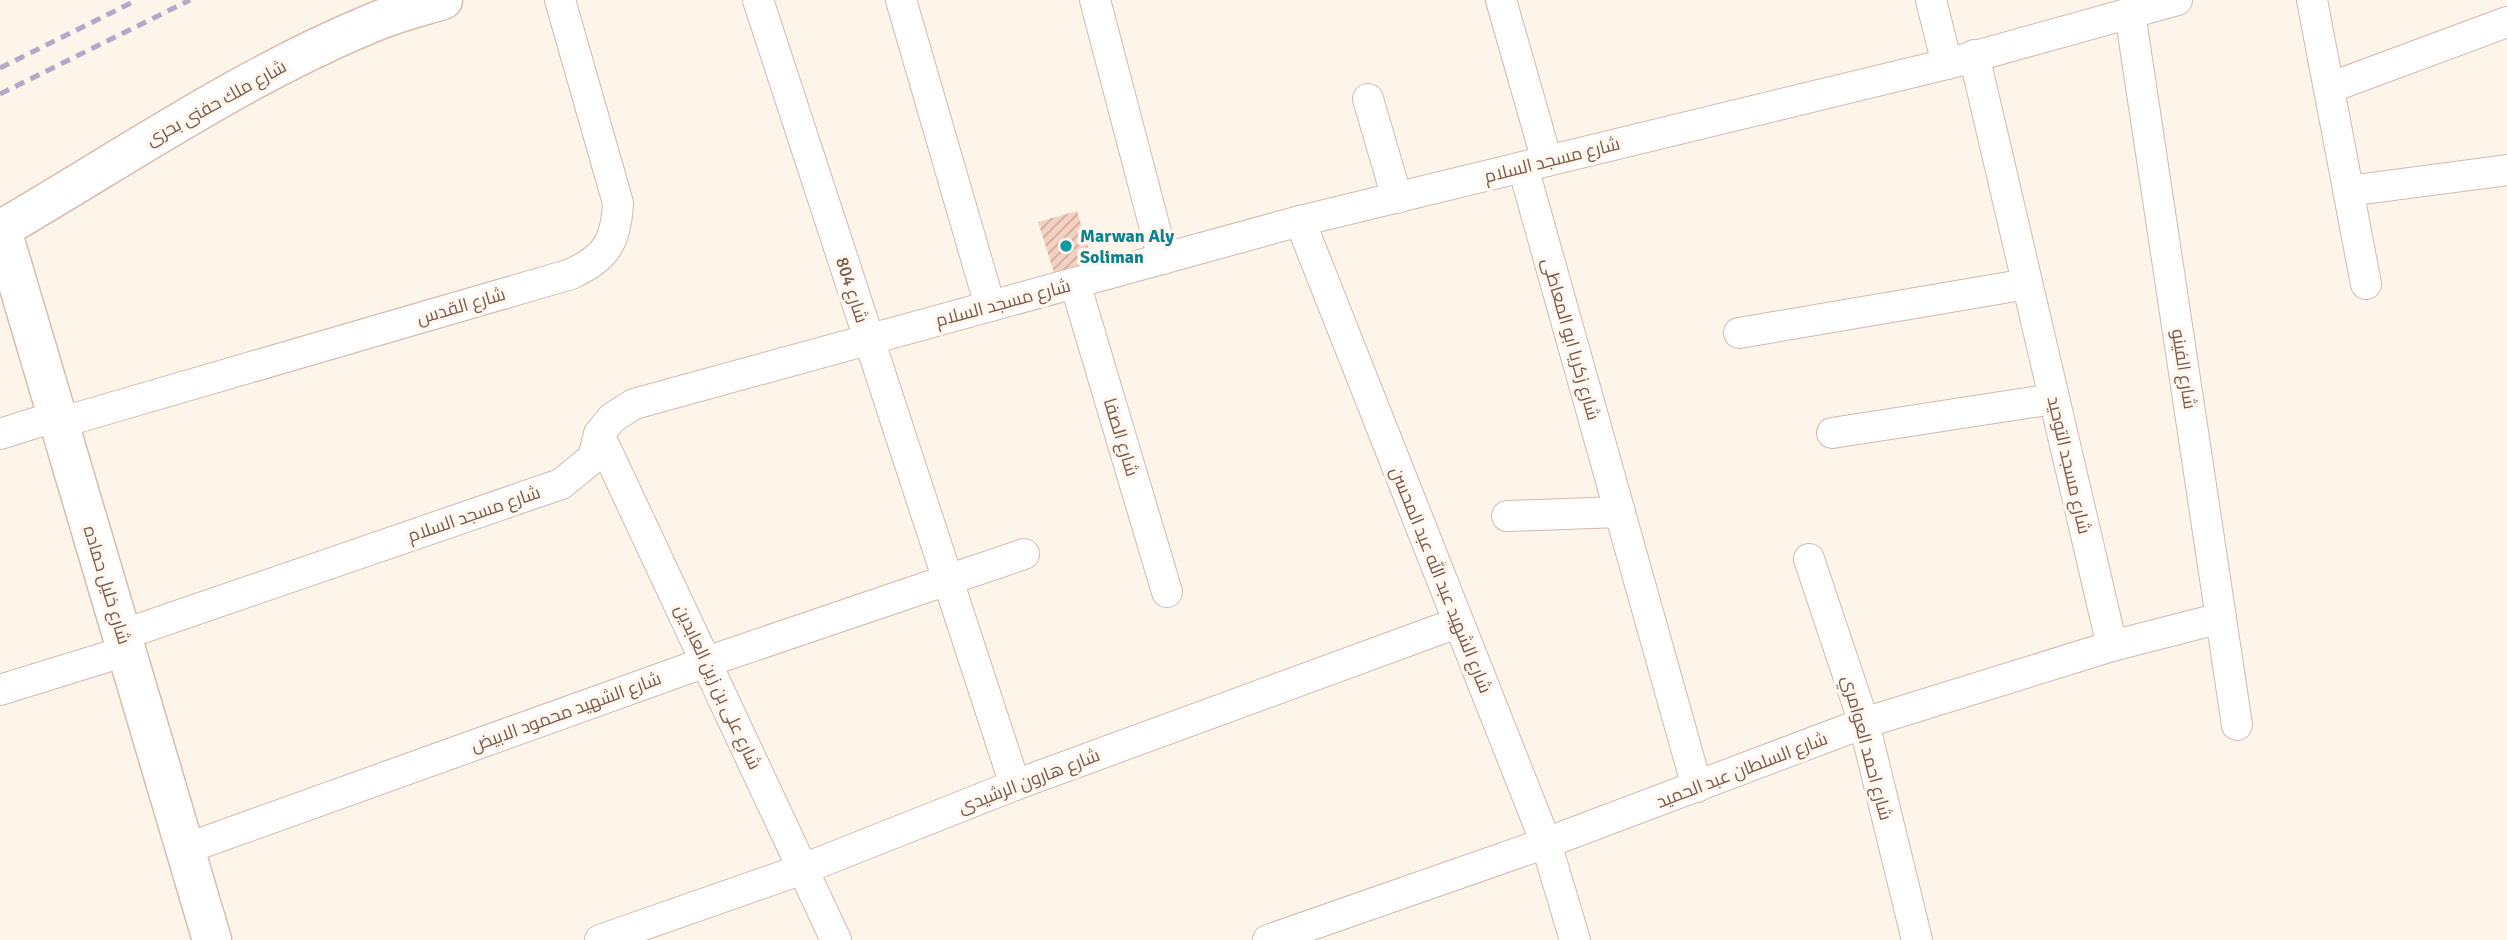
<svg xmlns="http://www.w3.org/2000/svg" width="2507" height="940" viewBox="0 0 2507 940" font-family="Signika,Cairo,sans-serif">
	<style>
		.building { fill: url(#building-hatch) }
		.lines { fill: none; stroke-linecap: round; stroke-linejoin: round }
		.street-casing { stroke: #d1baae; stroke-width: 32 }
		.secondary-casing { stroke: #d6bdae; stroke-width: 41 }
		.street { stroke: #fff; stroke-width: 30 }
		.secondary { stroke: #fff; stroke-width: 38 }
		.rail { stroke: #b6a6c9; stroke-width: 5; stroke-dasharray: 10 7; stroke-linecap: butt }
		.culture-dot { fill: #0f9aa8; stroke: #fff8f1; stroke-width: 2.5 }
		.labels { text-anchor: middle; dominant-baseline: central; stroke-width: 7; stroke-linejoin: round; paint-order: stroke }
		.street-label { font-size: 18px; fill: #7a584c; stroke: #fff8f1 }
		.culture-label { font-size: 18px; font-weight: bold; fill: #0d838f; stroke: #fff8f1; text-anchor: start }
	</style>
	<defs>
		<pattern id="building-hatch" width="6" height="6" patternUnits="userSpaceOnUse" patternTransform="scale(1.75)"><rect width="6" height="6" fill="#f4d1c1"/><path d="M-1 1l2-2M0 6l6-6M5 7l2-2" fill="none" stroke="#cbac9f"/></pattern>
	</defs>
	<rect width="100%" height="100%" fill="#fdf4ea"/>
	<polygon class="building" points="1077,211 1095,270 1057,282 1038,222"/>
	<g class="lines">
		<defs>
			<g id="street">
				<polyline points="758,0 1015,785"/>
				<polyline points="901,0 990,306"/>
				<polyline points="1095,0 1163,259"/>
				<polyline points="1501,0 1547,161"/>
				<polyline points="1931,0 1947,64"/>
				<polyline points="2312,0 2366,284"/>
				<polyline points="2130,13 2237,725"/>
				<polyline points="1974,55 2112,646"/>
				<polyline points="2329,88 2507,22"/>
				<polyline points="1368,99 1397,198"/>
				<polyline points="1523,167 1697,787"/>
				<polyline points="2348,191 2507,170"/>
				<polyline points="1300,221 1546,843 1575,940"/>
				<polyline points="1075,283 1167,592"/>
				<polyline points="1739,333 2027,284"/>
				<path d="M59 423 571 274C606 258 616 242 618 203L560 0"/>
				<polyline points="1832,433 2053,399"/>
				<polyline points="0,434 57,416"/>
				<polyline points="599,434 836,940"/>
				<polyline points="1507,516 1620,512"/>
				<polyline points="1809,559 1864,723 1917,940"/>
				<polyline points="122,635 561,484 593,458 599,434 612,418 634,404 1300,221 1947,64 2177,0"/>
				<polyline points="0,690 126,651"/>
				<polyline points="185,849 706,662 1024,554"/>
				<polyline points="600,940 803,869 1015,785 1457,623"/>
				<polyline points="1268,940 1546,843 1864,723 2112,646 2221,618"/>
			</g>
			<g id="secondary">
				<path d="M0 230C122 159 241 77 372 23 395 13 420 7 443 0"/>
				<polyline points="2,230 212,940"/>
			</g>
		</defs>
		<use href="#street" class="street-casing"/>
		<use href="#secondary" class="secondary-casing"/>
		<use href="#street" class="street"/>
		<use href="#secondary" class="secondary"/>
		<g class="rail">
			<polyline points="0,68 137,0"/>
			<polyline points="0,94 190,0"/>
		</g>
	</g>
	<circle class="culture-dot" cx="1066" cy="246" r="7"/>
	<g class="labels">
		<g class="street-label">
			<text transform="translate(216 103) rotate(-29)">شارع ملك حفنى بحرى</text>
			<text transform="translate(1552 160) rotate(-14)">شارع مسجد السلام</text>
			<text transform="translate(852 290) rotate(72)">شارع 804</text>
			<text transform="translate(1003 303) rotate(-15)">شارع مسجد السلام</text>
			<text transform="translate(461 306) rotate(-16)">شارع القدس</text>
			<text transform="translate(1571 339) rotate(74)">شارع زكريا ابو المعاطى</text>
			<text transform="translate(2184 369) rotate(81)">شارع الفينو</text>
			<text transform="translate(1121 437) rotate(73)">شارع الصفا</text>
			<text transform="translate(2069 465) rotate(77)">شارع مسجد التوحيد</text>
			<text transform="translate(474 514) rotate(-19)">شارع مسجد السلام</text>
			<text transform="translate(1441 580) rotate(68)">شارع الشهيد عبد الله عبد المحسن</text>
			<text transform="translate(107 585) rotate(73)">شارع خليل حماده</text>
			<text transform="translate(718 687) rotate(65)">شارع على بن زين العابدين</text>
			<text transform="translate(566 712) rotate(-20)">شارع الشهيد محمود الابيض</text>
			<text transform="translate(1867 748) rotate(75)">شارع احمد العوامري</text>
			<text transform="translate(1742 770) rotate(-21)">شارع السلطان عبد الحميد</text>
			<text transform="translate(1029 781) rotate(-21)">شارع هارون الرشيدى</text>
		</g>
		<g class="culture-label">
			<text x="1080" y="236">Marwan Aly<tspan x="1080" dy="21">Soliman</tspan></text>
		</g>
	</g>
</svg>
